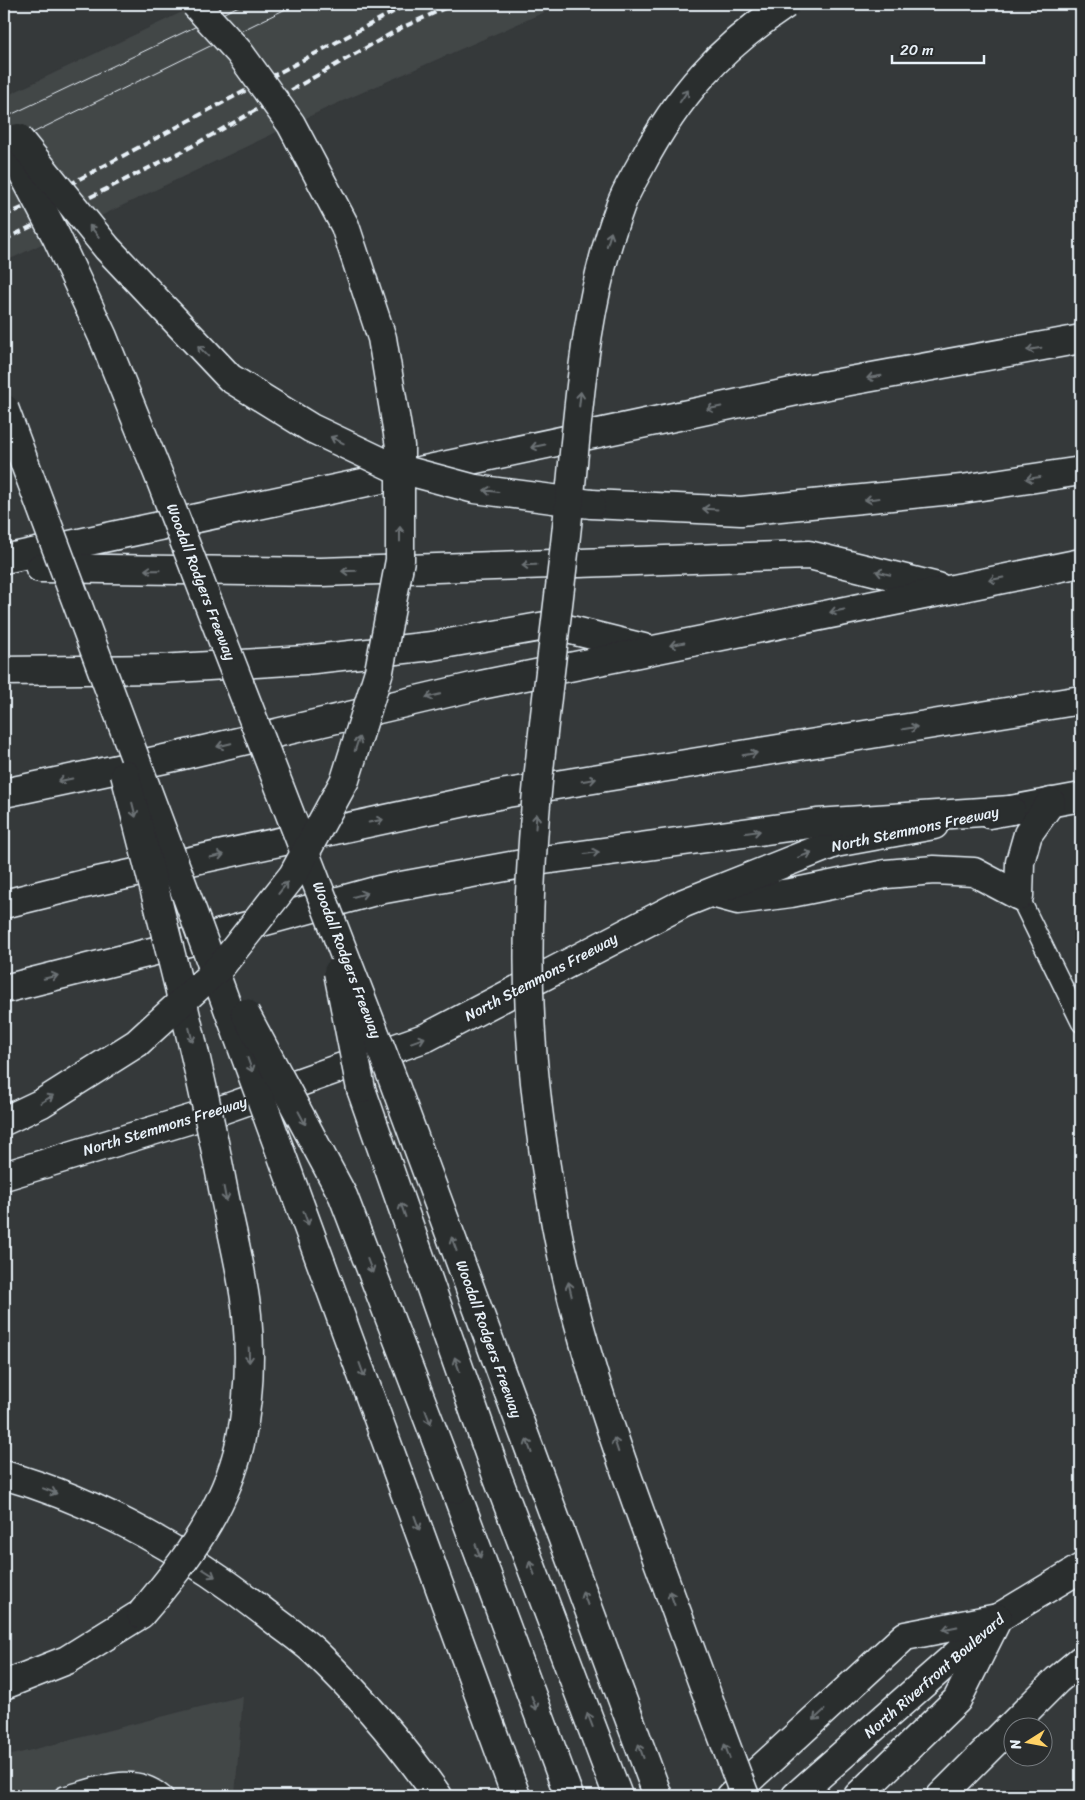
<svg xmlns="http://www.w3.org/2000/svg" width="1085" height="1800" viewBox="0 0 1085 1800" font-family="Sriracha,sans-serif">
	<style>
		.built { fill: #424647 }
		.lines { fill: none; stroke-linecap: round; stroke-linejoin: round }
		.service-casing { stroke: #e8f1f8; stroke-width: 21 }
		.secondary-casing { stroke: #e8f1f8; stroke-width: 31 }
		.motorway-casing { stroke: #e8f1f8; stroke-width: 31 }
		.service { stroke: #2a2d2e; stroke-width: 18 }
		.secondary { stroke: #2a2d2e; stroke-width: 28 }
		.motorway { stroke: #2a2d2e; stroke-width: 28 }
		.tram { stroke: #e8f1f8; stroke-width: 1 }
		.rail { stroke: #e8f1f8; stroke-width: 4; stroke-dasharray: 8 4; stroke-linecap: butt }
		.motorway-bridge-casing { stroke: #e8f1f8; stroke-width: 31; stroke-linecap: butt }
		.motorway-bridge { stroke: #2a2d2e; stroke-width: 28 }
		.oneway { stroke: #6c7275 }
		.labels { text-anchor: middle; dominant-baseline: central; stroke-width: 4; stroke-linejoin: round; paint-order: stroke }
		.street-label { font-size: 15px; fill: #e8f1f8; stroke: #2a2d2e }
	</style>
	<rect width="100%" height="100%" fill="#35393a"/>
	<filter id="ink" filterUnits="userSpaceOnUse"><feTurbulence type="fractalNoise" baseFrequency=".02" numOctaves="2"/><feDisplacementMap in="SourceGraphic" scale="10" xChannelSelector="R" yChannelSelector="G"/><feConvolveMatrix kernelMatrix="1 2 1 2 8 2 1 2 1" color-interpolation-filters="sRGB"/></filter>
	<g filter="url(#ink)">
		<g class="built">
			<polygon points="199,4 563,4 329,107 4,262 4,97"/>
			<polygon points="243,1696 235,1796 4,1796 4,1757"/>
		</g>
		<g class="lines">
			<defs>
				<g id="service">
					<polyline points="1019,896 1081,1023"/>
					<path d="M63 1796C98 1787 134 1769 164 1796"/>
				</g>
				<g id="secondary">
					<polyline points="989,814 1081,797"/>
					<polyline points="712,893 738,900 791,893 886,874 934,870 974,872 1019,896 1020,862 1028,834 1051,802"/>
					<polyline points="4,1176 224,1109 427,1037 684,903 835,843 934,825"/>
					<polyline points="796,1796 998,1618 1081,1568"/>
					<polyline points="941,1796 1057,1680 1081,1660"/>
				</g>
				<g id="motorway">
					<polyline points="591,504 741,511 962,489 1081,471"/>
					<polyline points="4,559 806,389 1081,339"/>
					<polyline points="40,568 321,572 809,555 938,587"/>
					<polyline points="4,671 160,669 305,660 432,646 551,625 644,648"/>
					<polyline points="4,793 174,757 481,685 1081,563"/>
					<polyline points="4,904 84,884 507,793 1081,700"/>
					<polyline points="4,989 159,950 379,890 544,860 817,823 1011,810"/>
					<polyline points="361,1089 497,1476 618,1796"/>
					<path d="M4 1475C101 1502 195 1557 273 1619 287 1630 302 1640 315 1652 361 1696 402 1745 438 1796"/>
					<polyline points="455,1489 569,1796"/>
					<polyline points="4,1685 67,1660 141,1614"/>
					<polyline points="731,1796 905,1636 998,1618"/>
					<polyline points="858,1796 957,1700 998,1618"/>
				</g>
			</defs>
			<use href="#service" class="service-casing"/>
			<use href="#secondary" class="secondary-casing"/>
			<use href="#motorway" class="motorway-casing"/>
			<use href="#service" class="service"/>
			<use href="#secondary" class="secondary"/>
			<use href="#motorway" class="motorway"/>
			<g class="tram">
				<polyline points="4,118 243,4"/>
				<polyline points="4,147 296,4"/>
			</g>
			<g class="rail">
				<polyline points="4,216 40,200 408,4"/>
				<polyline points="4,240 187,149 401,28 454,4"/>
			</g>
			<defs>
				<g id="motorway-bridge">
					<polyline points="4,137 57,238 103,337 159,476 393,1080 658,1796"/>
					<polyline points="18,138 107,248 230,378 311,428 393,467 475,489 591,504"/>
					<polyline points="4,408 196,921 516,1796"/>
					<path d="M125 774C160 912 197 1049 223 1188 231 1230 243 1273 247 1315 251 1358 249 1401 240 1443 226 1508 183 1565 141 1614"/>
					<polyline points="338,972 361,1089"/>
					<polyline points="245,1013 343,1196 455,1489"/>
					<polyline points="4,1121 42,1103 137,1043 222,965 293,875 345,780 379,671 400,560 400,446 382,338 345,226 291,124 239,52 195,4"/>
					<path d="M745 1796C712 1710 681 1623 649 1537 610 1430 572 1321 553 1208 536 1115 526 1019 529 924 532 794 552 664 566 535 578 426 581 311 620 207 625 192 634 178 641 165 678 95 720 48 786 4"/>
				</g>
			</defs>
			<use href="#motorway-bridge" class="motorway-bridge-casing"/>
			<use href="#motorway-bridge" class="motorway-bridge"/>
		</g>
		<defs><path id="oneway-shaft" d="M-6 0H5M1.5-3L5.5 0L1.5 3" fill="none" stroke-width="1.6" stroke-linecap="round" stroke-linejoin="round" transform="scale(1.25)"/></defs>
		<g class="oneway">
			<use href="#oneway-shaft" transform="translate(684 96) rotate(-56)"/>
			<use href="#oneway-shaft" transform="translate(94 231) rotate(-129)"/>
			<use href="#oneway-shaft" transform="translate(609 239) rotate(-73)"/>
			<use href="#oneway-shaft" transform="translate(1034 349) rotate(170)"/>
			<use href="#oneway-shaft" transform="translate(203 351) rotate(-134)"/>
			<use href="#oneway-shaft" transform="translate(874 377) rotate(170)"/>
			<use href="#oneway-shaft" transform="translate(580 399) rotate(-84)"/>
			<use href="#oneway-shaft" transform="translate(714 408) rotate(168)"/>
			<use href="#oneway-shaft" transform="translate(337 440) rotate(-154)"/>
			<use href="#oneway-shaft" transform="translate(538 446) rotate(168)"/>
			<use href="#oneway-shaft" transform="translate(1033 478) rotate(172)"/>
			<use href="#oneway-shaft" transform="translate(491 491) rotate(-173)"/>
			<use href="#oneway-shaft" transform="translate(872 499) rotate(173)"/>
			<use href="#oneway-shaft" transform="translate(710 509) rotate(-177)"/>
			<use href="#oneway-shaft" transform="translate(400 534) rotate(-90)"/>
			<use href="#oneway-shaft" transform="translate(529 565) rotate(178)"/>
			<use href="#oneway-shaft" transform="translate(152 570) rotate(-179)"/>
			<use href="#oneway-shaft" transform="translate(349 571) rotate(178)"/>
			<use href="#oneway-shaft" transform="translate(883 573) rotate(-166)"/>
			<use href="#oneway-shaft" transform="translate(996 579) rotate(169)"/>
			<use href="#oneway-shaft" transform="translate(837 611) rotate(169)"/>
			<use href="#oneway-shaft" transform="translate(677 644) rotate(169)"/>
			<use href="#oneway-shaft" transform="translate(433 696) rotate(167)"/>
			<use href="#oneway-shaft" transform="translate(910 728) rotate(-9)"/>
			<use href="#oneway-shaft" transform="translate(357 744) rotate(-72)"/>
			<use href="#oneway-shaft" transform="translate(224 745) rotate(167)"/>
			<use href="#oneway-shaft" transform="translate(750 754) rotate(-9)"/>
			<use href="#oneway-shaft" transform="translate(65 780) rotate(168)"/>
			<use href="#oneway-shaft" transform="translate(589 780) rotate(-9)"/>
			<use href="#oneway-shaft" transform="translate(134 810) rotate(76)"/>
			<use href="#oneway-shaft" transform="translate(376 821) rotate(-12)"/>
			<use href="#oneway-shaft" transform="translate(536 821) rotate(-86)"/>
			<use href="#oneway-shaft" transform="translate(753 832) rotate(-8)"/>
			<use href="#oneway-shaft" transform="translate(592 853) rotate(-8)"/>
			<use href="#oneway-shaft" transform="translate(805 855) rotate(-21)"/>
			<use href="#oneway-shaft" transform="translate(217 856) rotate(-12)"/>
			<use href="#oneway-shaft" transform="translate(283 888) rotate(-52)"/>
			<use href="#oneway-shaft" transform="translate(360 895) rotate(-15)"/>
			<use href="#oneway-shaft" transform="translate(51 977) rotate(-14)"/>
			<use href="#oneway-shaft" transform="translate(191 1035) rotate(76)"/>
			<use href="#oneway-shaft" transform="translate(418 1040) rotate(-20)"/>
			<use href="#oneway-shaft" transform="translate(250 1065) rotate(70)"/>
			<use href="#oneway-shaft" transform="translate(47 1099) rotate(-31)"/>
			<use href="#oneway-shaft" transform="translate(302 1118) rotate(62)"/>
			<use href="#oneway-shaft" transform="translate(225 1194) rotate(79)"/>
			<use href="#oneway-shaft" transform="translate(403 1210) rotate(-109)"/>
			<use href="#oneway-shaft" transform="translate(306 1218) rotate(70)"/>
			<use href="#oneway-shaft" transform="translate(454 1244) rotate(-110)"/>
			<use href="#oneway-shaft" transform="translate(370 1266) rotate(69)"/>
			<use href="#oneway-shaft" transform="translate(570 1289) rotate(-103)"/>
			<use href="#oneway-shaft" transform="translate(249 1355) rotate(88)"/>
			<use href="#oneway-shaft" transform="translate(457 1364) rotate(-109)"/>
			<use href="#oneway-shaft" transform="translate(362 1370) rotate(70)"/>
			<use href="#oneway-shaft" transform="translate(428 1417) rotate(69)"/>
			<use href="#oneway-shaft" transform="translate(616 1445) rotate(-108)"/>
			<use href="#oneway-shaft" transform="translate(529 1446) rotate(-110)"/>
			<use href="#oneway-shaft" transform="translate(50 1491) rotate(21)"/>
			<use href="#oneway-shaft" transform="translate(417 1523) rotate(70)"/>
			<use href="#oneway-shaft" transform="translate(478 1551) rotate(70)"/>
			<use href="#oneway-shaft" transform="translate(532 1568) rotate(-111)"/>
			<use href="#oneway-shaft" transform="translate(209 1573) rotate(32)"/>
			<use href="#oneway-shaft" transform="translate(585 1598) rotate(-110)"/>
			<use href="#oneway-shaft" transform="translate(672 1598) rotate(-110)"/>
			<use href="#oneway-shaft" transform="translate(950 1628) rotate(169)"/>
			<use href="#oneway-shaft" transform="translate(534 1703) rotate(70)"/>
			<use href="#oneway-shaft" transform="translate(819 1715) rotate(137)"/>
			<use href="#oneway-shaft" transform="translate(590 1720) rotate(-111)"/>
			<use href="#oneway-shaft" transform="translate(641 1751) rotate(-110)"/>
			<use href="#oneway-shaft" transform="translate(727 1751) rotate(-111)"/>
		</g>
	</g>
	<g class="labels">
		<g class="street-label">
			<text transform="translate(201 582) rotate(69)">Woodall Rodgers Freeway</text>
			<text transform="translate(915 829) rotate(-12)">North Stemmons Freeway</text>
			<text transform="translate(347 960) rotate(69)">Woodall Rodgers Freeway</text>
			<text transform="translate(541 977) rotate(-28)">North Stemmons Freeway</text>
			<text transform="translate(165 1126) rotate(-17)">North Stemmons Freeway</text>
			<text transform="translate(489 1339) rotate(70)">Woodall Rodgers Freeway</text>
			<text transform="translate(934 1676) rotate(-41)">North Riverfront Boulevard</text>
		</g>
	</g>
	<rect width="1085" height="1800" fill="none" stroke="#2a2d2e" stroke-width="20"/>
	<rect x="10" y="10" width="1065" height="1780" fill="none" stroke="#e8f1f8" stroke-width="2" filter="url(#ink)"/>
	<g transform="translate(1028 1742) rotate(259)"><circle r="24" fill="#2a2d2e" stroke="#767b7f"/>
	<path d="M0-4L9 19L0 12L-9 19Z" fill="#ffd166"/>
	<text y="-8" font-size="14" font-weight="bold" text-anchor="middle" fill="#e8f1f8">N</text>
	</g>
	<path d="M892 55v8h92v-8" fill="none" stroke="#e8f1f8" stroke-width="2.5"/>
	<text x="900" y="55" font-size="15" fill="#e8f1f8" stroke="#2a2d2e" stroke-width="4" paint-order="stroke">20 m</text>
</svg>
